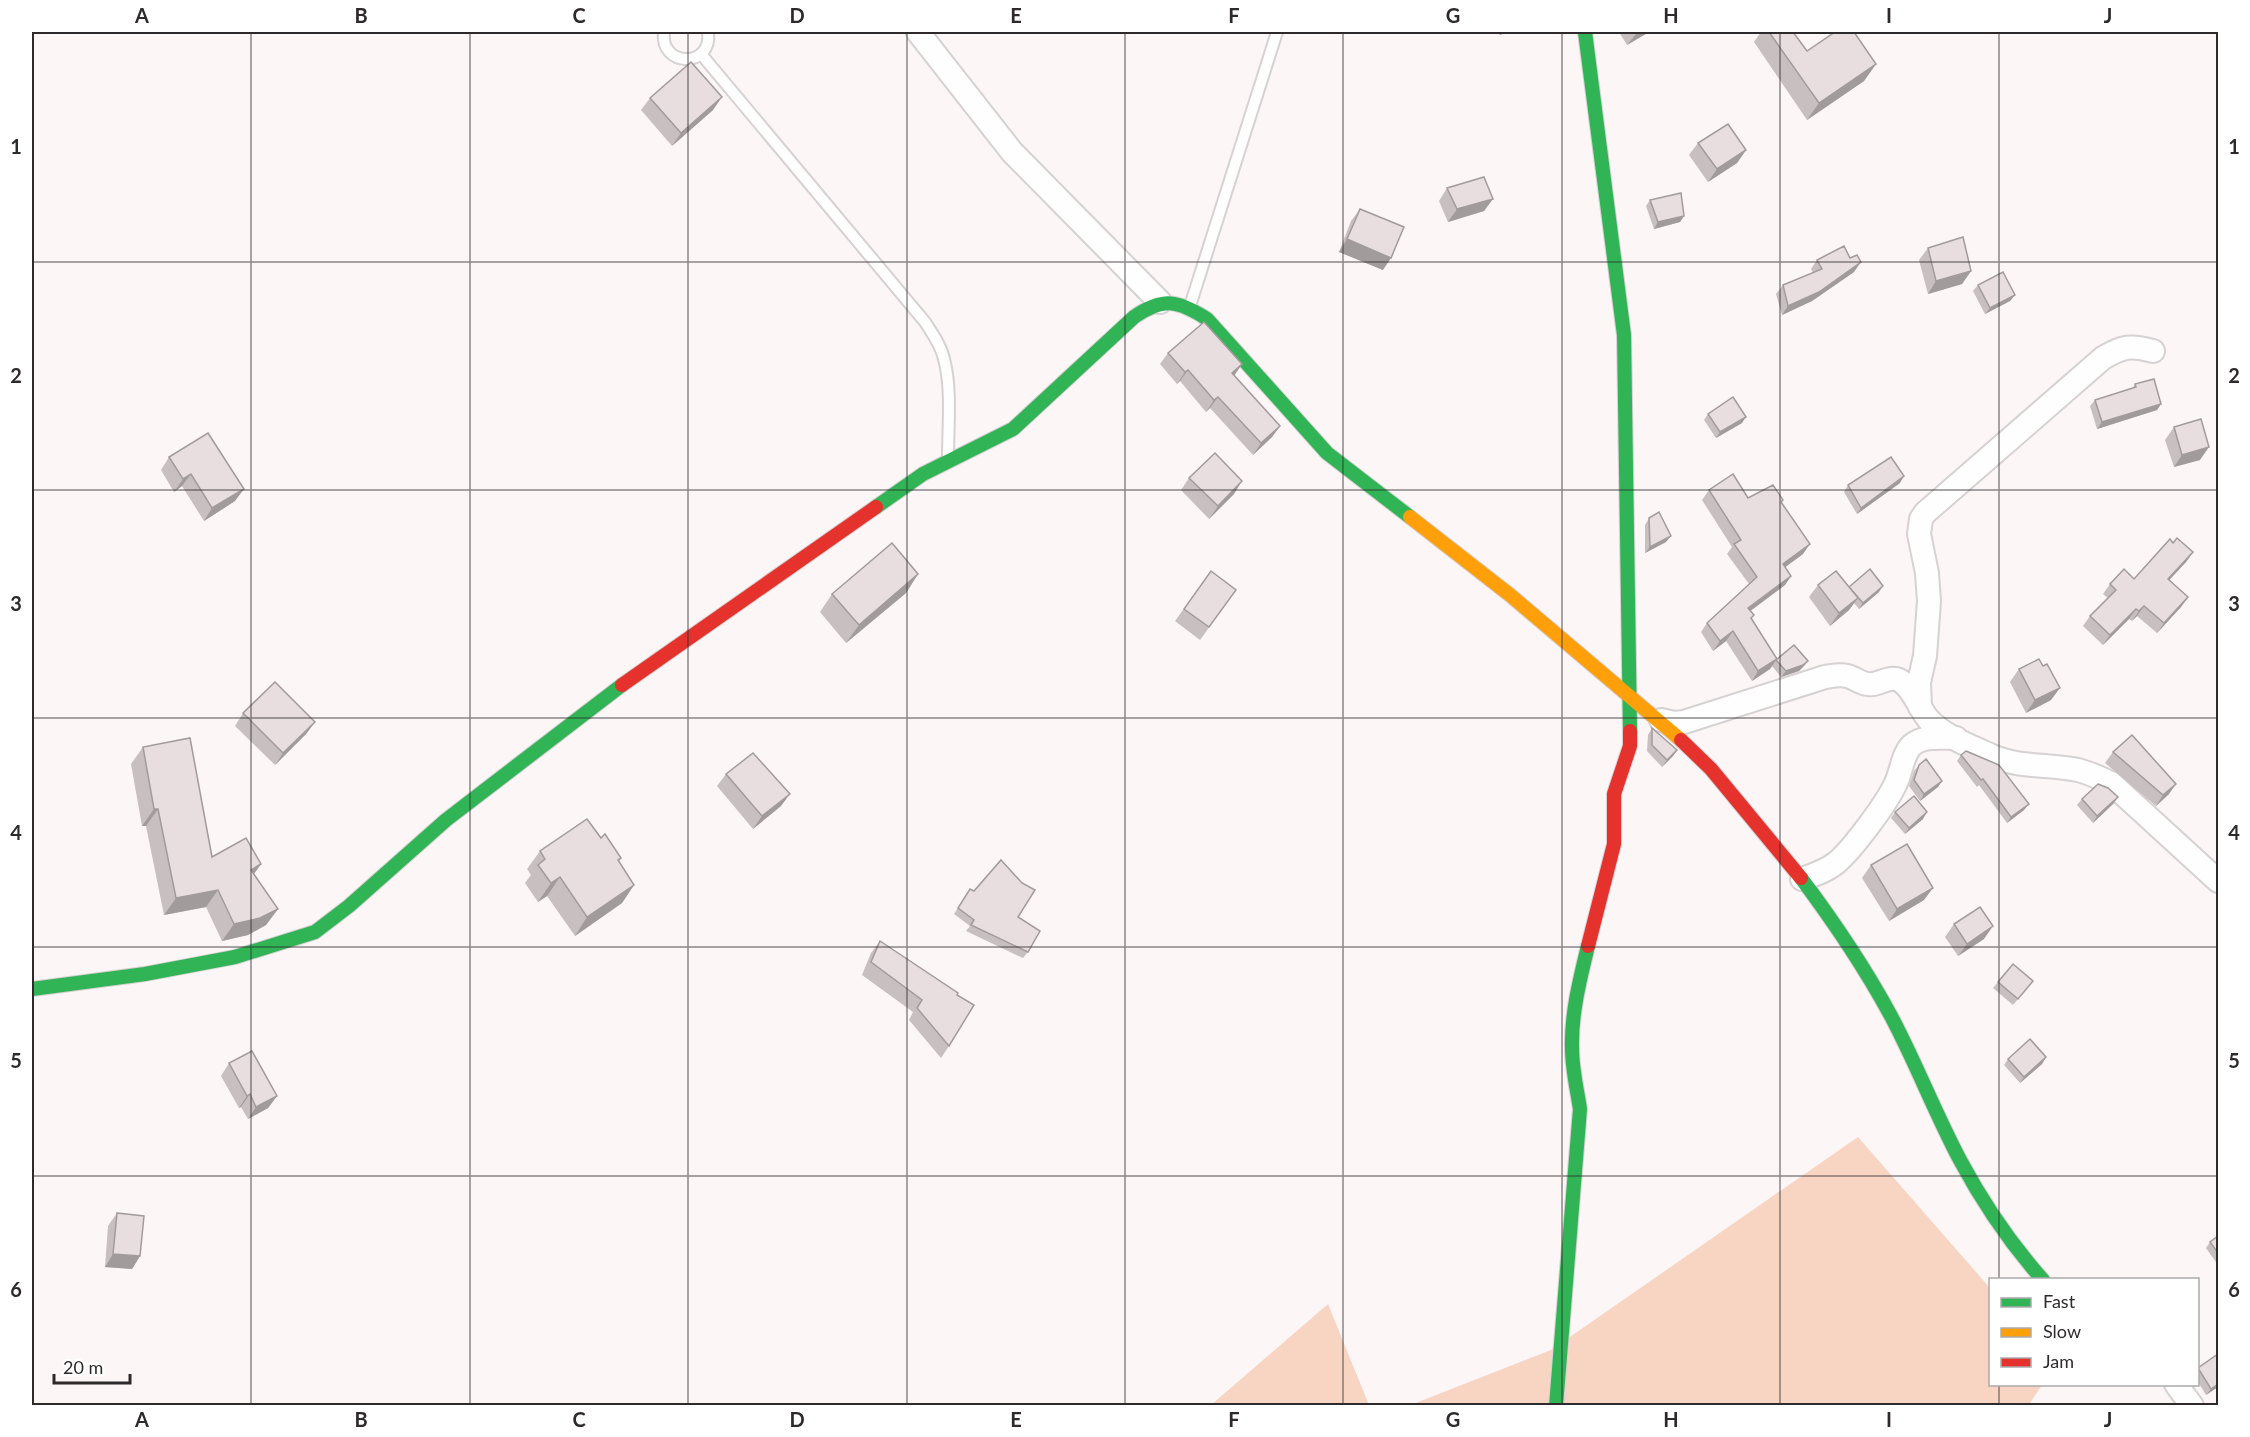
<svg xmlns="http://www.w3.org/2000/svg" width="2250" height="1437" viewBox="0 0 2250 1437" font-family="Lato,sans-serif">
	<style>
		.green { fill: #f8d5c3 }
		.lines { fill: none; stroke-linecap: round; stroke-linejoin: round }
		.lane-casing { stroke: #d6d1d2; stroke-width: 14 }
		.street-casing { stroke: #d6d1d2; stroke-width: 26 }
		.fast-casing { stroke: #d6d1d2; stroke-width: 16 }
		.slow-casing { stroke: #d6d1d2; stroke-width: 16 }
		.jam-casing { stroke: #d6d1d2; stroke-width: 16 }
		.lane { stroke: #fffefe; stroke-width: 10 }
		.street { stroke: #fffefe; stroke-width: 22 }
		.fast { stroke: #30b455; stroke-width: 14 }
		.slow { stroke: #ff9f0a; stroke-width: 14 }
		.jam { stroke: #e5322d; stroke-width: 14 }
		.wall { fill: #c8bfc0 }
		.shaded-wall { fill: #a29b9c }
		.building { fill: #e8dedf; stroke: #a29b9c; stroke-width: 1.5 }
		.grid { fill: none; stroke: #2e2a2b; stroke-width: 1.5; stroke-opacity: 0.55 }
		.neatline { fill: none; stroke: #2e2a2b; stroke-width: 2 }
		.grid-label { font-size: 20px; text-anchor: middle; font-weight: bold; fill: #2e2a2b }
	</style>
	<rect width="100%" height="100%" fill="#fcf6f7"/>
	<g class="green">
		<polygon points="1858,1137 1990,1288 1990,1384 2042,1385 2028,1406 1408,1406 1551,1350"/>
		<polygon points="1328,1304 1369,1405 1211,1405"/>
	</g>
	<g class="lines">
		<defs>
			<g id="lane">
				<path d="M664 32C659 67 713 69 708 32"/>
				<path d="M701 54 925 322C932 333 941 345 944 359 952 389 948 425 948 457"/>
				<polyline points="1190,306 1277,32"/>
			</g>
			<g id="street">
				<polyline points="918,32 1012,152 1160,302"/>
				<path d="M1920 707 1919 682 1925 656 1929 601 1927 573 1919 534 1921 519 1925 513 2103 358C2123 346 2131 345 2153 351"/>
				<path d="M1661 720 1674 723 1684 722 1825 677C1832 676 1840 674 1847 676 1856 678 1863 686 1873 684 1881 683 1890 676 1899 680 1913 687 1919 709 1929 720 1945 737 1971 746 1992 756 2020 768 2049 764 2078 770 2090 773 2100 778 2111 783L2218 881"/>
				<path d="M1802 879C1814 875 1826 871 1836 863 1852 850 1886 804 1895 785 1901 774 1902 756 1911 746 1922 735 1941 738 1956 738"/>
				<polyline points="2176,1384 2192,1406"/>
			</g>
			<g id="fast">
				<polyline points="1585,32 1624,335 1630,731"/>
				<path d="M876 507 923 474 1013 429 1134 317C1163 297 1178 300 1207 319L1327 453 1410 517"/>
				<path d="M1801 878C1834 922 1865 968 1891 1016 1916 1063 1935 1113 1960 1160 1983 1203 2011 1244 2043 1280"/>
				<polyline points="32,989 145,974 235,957 315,932 349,906 446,820 622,685"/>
				<path d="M1556 1406 1580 1109C1577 1089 1572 1069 1572 1048 1571 1014 1580 979 1588 946"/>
			</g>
			<polyline id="slow" points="1410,517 1510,595 1681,740"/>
			<g id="jam">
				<polyline points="622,685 876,507"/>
				<polyline points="1681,740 1711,769 1801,878"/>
				<polyline points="1588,946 1614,844 1614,794 1630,746 1630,731"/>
			</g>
		</defs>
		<use href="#lane" class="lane-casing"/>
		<use href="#street" class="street-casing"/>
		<use href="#fast" class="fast-casing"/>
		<use href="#slow" class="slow-casing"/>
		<use href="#jam" class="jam-casing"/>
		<use href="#lane" class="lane"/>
		<use href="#street" class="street"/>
		<use href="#fast" class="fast"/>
		<use href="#slow" class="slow"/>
		<use href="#jam" class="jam"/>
	</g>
	<g class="wall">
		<polygon points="1619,32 1649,32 1627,45"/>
		<polygon points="1761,32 1793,32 1807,51 1876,64 1864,81 1807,120 1754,42"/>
		<polygon points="650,98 713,110 672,146 641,110"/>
		<polygon points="1698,143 1746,150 1737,163 1708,182 1689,155"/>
		<polygon points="1447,188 1484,211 1448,222 1439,201"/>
		<polygon points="1650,200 1684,216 1680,222 1654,229 1646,206"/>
		<polygon points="1360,209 1383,270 1339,252 1351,221"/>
		<polygon points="1928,248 1971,271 1962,284 1928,294 1919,260"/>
		<polygon points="1817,260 1854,272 1812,301 1782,315 1776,294 1783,285 1813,273 1811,269"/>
		<polygon points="1978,285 2015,295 2010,301 1985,314 1973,291"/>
		<polygon points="1168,353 1242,364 1234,375 1280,426 1272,437 1253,455 1210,408 1206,412 1180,381 1177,384 1160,364"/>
		<polygon points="2135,384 2161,404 2157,410 2097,429 2090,406 2095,400 2132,389"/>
		<polygon points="1708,414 1742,423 1716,438 1704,420"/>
		<polygon points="2174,427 2200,460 2174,467 2165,440"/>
		<polygon points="169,457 235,501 204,521 182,486 174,492 161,470"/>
		<polygon points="1189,478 1234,494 1209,519 1181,490"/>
		<polygon points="1900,483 1857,514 1844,492 1848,485"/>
		<polygon points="1709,490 1748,498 1782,502 1803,554 1785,567 1791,576 1785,585 1750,611 1754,615 1751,619 1777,659 1770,669 1752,681 1726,641 1713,651 1701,632 1707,623 1749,584 1727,554 1732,547 1702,500"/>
		<polygon points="1649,518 1666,542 1645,553 1645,525"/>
		<polygon points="2173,543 2193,552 2186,562 2169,580 2188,597 2181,607 2157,633 2137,616 2132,621 2129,619 2103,645 2083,626 2090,616 2108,598 2103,594 2110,584 2134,579"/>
		<polygon points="1211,571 1236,590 1200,640 1175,621"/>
		<polygon points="918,574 906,593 846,643 820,612 832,594"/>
		<polygon points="1818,585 1849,587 1879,592 1859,609 1854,603 1849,610 1830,626 1809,597"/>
		<polygon points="1776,660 1808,661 1803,667 1799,671 1781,677 1772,666"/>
		<polygon points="2019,669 2051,700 2026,713 2010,682"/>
		<polygon points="243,713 315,722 306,734 275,765 235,726"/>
		<polygon points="1652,728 1677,750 1673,756 1662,767 1647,751 1648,735"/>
		<polygon points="143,747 212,857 254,874 278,909 266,925 248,935 222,941 206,907 164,915 146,826 142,826 131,764"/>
		<polygon points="2113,752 2169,794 2156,806 2105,763"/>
		<polygon points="1961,755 2024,810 2007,823 1979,785 1977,787 1957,761"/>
		<polygon points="1919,765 1942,781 1938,787 1920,801 1909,786 1914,771"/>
		<polygon points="726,774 781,806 753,829 717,786"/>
		<polygon points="2118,797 2113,804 2093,823 2077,805 2082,799"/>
		<polygon points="1895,812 1923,819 1905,834 1891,818"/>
		<polygon points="540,851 621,858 619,862 634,885 622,903 575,936 547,896 538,902 525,883 531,875 527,869"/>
		<polygon points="1871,865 1924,900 1889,921 1862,878"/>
		<polygon points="970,889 1028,952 1023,958 966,931 970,926 954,914"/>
		<polygon points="1954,924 1984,939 1958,956 1945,937"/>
		<polygon points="880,941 957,995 949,1046 941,1058 909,1020 913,1012 862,975 871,953"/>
		<polygon points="2033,981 2013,1005 1993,988 1998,982"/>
		<polygon points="2046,1057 2042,1064 2020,1083 2004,1065 2008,1059"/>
		<polygon points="229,1063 277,1096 268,1108 248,1119 241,1107 239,1108 221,1076"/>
		<polygon points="117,1213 140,1256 132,1269 105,1267 108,1226"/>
		<polygon points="2218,1236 2218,1265 2206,1248 2210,1242"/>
		<polygon points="2218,1354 2218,1387 2206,1395 2198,1382 2198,1368"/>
	</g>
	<g class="shaded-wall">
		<polygon points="1493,32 1504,32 1501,35"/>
		<polygon points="1639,32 1649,32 1627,45 1636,34"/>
		<polygon points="1876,64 1864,81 1807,120 1819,103"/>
		<polygon points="722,97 713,110 672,146 681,133"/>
		<polygon points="1746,150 1737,163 1708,182 1717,169"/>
		<polygon points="1493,199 1484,211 1448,222 1457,209"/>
		<polygon points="1684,216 1680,222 1654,229 1658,222"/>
		<polygon points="1347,239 1391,258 1383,270 1339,252"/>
		<polygon points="1861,262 1854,272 1812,301 1782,315 1788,306"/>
		<polygon points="1971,271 1962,284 1928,294 1936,281"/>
		<polygon points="2015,295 2010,301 1985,314 1990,308"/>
		<polygon points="1242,364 1234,376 1232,373"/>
		<polygon points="1188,370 1180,381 1177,384 1185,372"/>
		<polygon points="1218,397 1210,408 1206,412 1214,400"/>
		<polygon points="2161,404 2157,410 2097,429 2102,422"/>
		<polygon points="1746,417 1742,423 1716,438 1720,432"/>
		<polygon points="1280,426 1272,437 1253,455 1261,443"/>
		<polygon points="2209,447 2200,460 2174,467 2182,455"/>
		<polygon points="191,474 182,486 174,492 183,479"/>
		<polygon points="1904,476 1900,483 1857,514 1861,508"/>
		<polygon points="1242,481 1234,494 1209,519 1218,506"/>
		<polygon points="244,489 235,501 204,521 212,508"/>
		<polygon points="1671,536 1666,542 1645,553 1650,547"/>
		<polygon points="1810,544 1803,554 1776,574 1783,564"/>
		<polygon points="2193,552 2186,562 2161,589 2168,579"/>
		<polygon points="918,574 906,593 846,643 859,625"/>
		<polygon points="1791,576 1785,585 1741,618 1748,608"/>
		<polygon points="1883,586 1879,592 1859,609 1863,603"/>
		<polygon points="2188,597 2181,607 2157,633 2164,623"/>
		<polygon points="1858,598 1849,610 1830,626 1839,613"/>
		<polygon points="2144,606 2137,616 2132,621 2139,611"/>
		<polygon points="2136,609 2129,619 2103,645 2110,635"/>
		<polygon points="1733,631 1726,641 1713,651 1720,641"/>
		<polygon points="1777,659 1770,669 1752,681 1758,671"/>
		<polygon points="1808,661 1803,667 1799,671 1781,677 1786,671"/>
		<polygon points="2060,688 2051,700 2026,713 2035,700"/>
		<polygon points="315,722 306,734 275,765 283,753"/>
		<polygon points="1677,750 1673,756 1662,767 1667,760"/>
		<polygon points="1942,781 1938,787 1920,801 1924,794"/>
		<polygon points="2176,784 2169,794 2156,806 2163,795"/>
		<polygon points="790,794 781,806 753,829 762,816"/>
		<polygon points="2118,797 2113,804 2093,823 2097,816"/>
		<polygon points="2029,804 2024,810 2007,823 2011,817"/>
		<polygon points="154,809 158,809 146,826 142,826"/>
		<polygon points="1927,812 1923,819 1905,834 1909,828"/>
		<polygon points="261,864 249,881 251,870"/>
		<polygon points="560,877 547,896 538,902 551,883"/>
		<polygon points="634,885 622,903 575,936 587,917"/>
		<polygon points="1933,888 1924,900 1889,921 1897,909"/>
		<polygon points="218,890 206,907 164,915 176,898"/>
		<polygon points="278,909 266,925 248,935 222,941 234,924"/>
		<polygon points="1993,926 1984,939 1958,956 1967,944"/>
		<polygon points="2046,1057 2042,1064 2020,1083 2024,1077"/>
		<polygon points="250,1094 241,1107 239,1108 247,1096"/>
		<polygon points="277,1096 268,1108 248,1119 256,1107"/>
		<polygon points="113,1254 140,1256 132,1269 105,1267"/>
		<polygon points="2218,1384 2218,1387 2206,1395 2211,1389"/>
	</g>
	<g class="building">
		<polygon points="1769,32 1793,32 1807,51 1835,32 1854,32 1876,64 1819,103"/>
		<polygon points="691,62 722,97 681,133 650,98"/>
		<polygon points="1728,124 1746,150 1717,169 1698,143"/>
		<polygon points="1484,177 1493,199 1457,209 1447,188"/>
		<polygon points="1681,193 1684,216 1658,222 1650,200"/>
		<polygon points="1360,209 1404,227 1391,258 1347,239"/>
		<polygon points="1963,237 1971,271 1936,281 1928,248"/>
		<polygon points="1844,246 1850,258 1857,255 1861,262 1819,292 1788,306 1783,285 1822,269 1817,260"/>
		<polygon points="2003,272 2015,295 1990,308 1978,285"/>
		<polygon points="1204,322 1242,364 1232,373 1280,426 1261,443 1218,397 1214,400 1188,370 1185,372 1168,353"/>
		<polygon points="2154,379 2161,404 2102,422 2095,400 2136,387 2135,384"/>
		<polygon points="1733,397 1746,417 1720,432 1708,414"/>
		<polygon points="2201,419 2209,447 2182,455 2174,427"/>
		<polygon points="208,433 244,489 212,508 191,474 183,479 169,457"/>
		<polygon points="1215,453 1242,481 1218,506 1189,478"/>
		<polygon points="1891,457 1904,476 1861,508 1848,485"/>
		<polygon points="1733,474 1748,498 1773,485 1783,500 1781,502 1810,544 1783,564 1791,576 1748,608 1754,615 1751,618 1777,659 1758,671 1733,631 1720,641 1707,623 1757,577 1734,544 1741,540 1709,490"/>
		<polygon points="1659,512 1671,536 1650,547 1649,518"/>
		<polygon points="2177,538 2193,552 2168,579 2188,597 2164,623 2144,606 2139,611 2136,609 2110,635 2090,616 2116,590 2110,584 2124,569 2134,579 2170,539 2173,543"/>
		<polygon points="892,543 918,574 859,625 832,594"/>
		<polygon points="1870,569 1883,586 1863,603 1849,587"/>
		<polygon points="1211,571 1236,590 1209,627 1184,609"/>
		<polygon points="1836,571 1858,598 1839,613 1818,585"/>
		<polygon points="1794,645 1808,661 1803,665 1786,671 1776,660"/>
		<polygon points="2039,659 2043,666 2047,664 2060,688 2035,700 2019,669"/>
		<polygon points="275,682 315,722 283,753 243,713"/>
		<polygon points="1652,728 1677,750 1667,760 1652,745"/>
		<polygon points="2132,735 2176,784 2163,795 2113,752"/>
		<polygon points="190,738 212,857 246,838 261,864 251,870 278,909 260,918 234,924 218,890 176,898 158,809 154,809 143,747"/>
		<polygon points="1966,751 1999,765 2029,804 2011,817 1983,779 1981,780 1961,755"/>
		<polygon points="753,753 790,794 762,816 726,774"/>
		<polygon points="1926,759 1942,781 1924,794 1914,780 1919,765"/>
		<polygon points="2098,784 2108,788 2118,797 2097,816 2082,799"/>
		<polygon points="1914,796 1927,812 1909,828 1895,812"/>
		<polygon points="587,819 601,838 605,834 621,858 618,860 634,885 587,917 560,877 551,883 538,865 545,859 540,851"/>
		<polygon points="1907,844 1933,888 1897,909 1871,865"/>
		<polygon points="1001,860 1022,883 1035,890 1018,917 1040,931 1028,952 971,925 974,920 958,908 970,889 974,891"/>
		<polygon points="1980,907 1993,926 1967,944 1954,924"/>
		<polygon points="880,941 958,993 957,995 974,1005 949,1046 917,1008 922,1000 871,962"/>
		<polygon points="2013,964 2033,981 2018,999 1998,982"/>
		<polygon points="2030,1039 2046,1057 2024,1077 2008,1059"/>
		<polygon points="252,1051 277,1096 256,1107 250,1094 247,1096 229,1063"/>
		<polygon points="117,1213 144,1216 140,1256 113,1254"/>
		<polygon points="2218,1236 2218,1253 2210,1242"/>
		<polygon points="2218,1354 2218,1384 2211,1389 2198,1368"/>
	</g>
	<path class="grid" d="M251 32V1406M470 32V1406M688 32V1406M907 32V1406M1125 32V1406M1343 32V1406M1562 32V1406M1780 32V1406M1999 32V1280M32 262H2218M32 490H2218M32 718H2218M32 947H2218M32 1176H2218M1999 1384V1406"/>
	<rect width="2250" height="1437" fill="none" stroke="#ffffff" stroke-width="66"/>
	<rect x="1989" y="1278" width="210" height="108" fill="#ffffff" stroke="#abaaaa" stroke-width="1.5"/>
	<rect x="2001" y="1298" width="30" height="9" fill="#30b455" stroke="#abaaaa" stroke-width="1.5"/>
	<text x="2043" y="1308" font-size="18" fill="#2e2a2b">Fast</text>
	<rect x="2001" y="1328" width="30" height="9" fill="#ff9f0a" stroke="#abaaaa" stroke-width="1.5"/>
	<text x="2043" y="1338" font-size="18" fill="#2e2a2b">Slow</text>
	<rect x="2001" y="1358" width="30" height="9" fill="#e5322d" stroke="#abaaaa" stroke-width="1.5"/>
	<text x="2043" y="1368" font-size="18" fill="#2e2a2b">Jam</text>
	<path d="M54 1374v9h76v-9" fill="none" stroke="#2e2a2b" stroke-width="3"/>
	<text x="63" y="1374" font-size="18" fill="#2e2a2b" stroke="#ffffff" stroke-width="4.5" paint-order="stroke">20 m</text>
	<rect x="33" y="33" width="2184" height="1371" class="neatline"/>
	<g class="grid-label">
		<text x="142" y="23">A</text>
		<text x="361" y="23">B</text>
		<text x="579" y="23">C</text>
		<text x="797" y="23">D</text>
		<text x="1016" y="23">E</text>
		<text x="1234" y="23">F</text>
		<text x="1453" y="23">G</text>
		<text x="1671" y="23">H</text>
		<text x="1889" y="23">I</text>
		<text x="2108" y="23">J</text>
		<text x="16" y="154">1</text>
		<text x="2234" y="154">1</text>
		<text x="16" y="383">2</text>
		<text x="2234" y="383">2</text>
		<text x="16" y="611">3</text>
		<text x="2234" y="611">3</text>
		<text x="16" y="840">4</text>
		<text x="2234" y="840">4</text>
		<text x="16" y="1068">5</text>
		<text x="2234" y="1068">5</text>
		<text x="16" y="1297">6</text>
		<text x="2234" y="1297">6</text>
		<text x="142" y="1427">A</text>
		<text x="361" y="1427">B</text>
		<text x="579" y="1427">C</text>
		<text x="797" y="1427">D</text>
		<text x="1016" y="1427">E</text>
		<text x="1234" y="1427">F</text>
		<text x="1453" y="1427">G</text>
		<text x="1671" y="1427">H</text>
		<text x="1889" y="1427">I</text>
		<text x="2108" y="1427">J</text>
	</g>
</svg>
